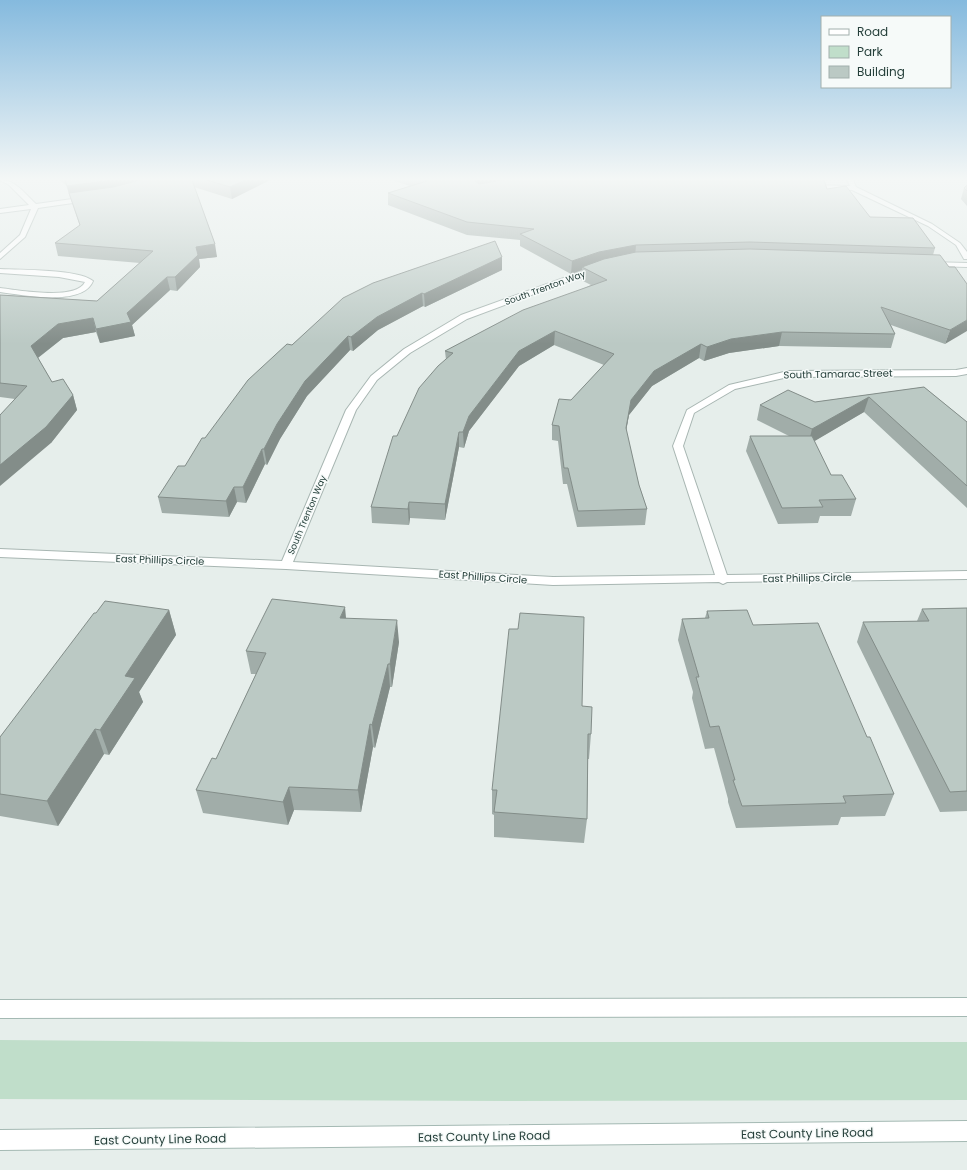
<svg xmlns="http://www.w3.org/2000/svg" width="967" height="1170" viewBox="0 0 967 1170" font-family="Poppins,sans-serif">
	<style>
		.green { fill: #c0deca }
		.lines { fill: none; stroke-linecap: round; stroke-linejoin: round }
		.minor-casing { stroke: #a8b6b2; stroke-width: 2 }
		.secondary-casing { stroke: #a4b9b3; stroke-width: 2 }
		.minor { fill: #fff; fill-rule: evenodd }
		.secondary { fill: #fff; fill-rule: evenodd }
		.wall { fill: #a1ada9 }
		.shaded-wall { fill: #838d89 }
		.building { fill: #bbc9c4; stroke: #838d89 }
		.labels { text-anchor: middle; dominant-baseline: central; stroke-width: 3; stroke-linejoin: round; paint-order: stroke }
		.far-street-label { font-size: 9px; fill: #253f3a; stroke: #f6faf9 }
		.street-label { font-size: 10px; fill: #253f3a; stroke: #f6faf9 }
		.near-street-label { font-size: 12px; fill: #253f3a; stroke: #f6faf9 }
	</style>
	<rect width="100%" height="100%" fill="#e6eeeb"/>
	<polygon class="green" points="0,1040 255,1042 967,1042 967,1100 509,1101 0,1099"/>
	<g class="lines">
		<defs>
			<g id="minor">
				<path d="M0 180C16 180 25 194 36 204L87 197 90 199 87 201 38 208 25 237 0 259V253L20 235 31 209 0 213V209L29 205 9 185Z"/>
				<polygon points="847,180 853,180 856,187 932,224 960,243 967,252 967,259 964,259 956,245 928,226 852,190 812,189 809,187 812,185 850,186"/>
				<polygon points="929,262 967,263 967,267 932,266 929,266"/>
				<polygon points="594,267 597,267 601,269 467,319 410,353 377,380 356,410 293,562 553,577 715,575 673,446 687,410 729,385 788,371 956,370 967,368 967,374 956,376 788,377 735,389 694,413 683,446 727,575 967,571 967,579 727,582 723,584 719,582 553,585 286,569 0,557 0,549 282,561 346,410 371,376 404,349 461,315"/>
				<path d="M0 269C20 270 79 269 93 281 83 307 22 295 0 292V288C18 290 76 301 85 282L59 277 0 273Z"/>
			</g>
			<g id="secondary">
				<polygon points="967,998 967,1016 0,1018 0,1000"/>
				<polygon points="967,1121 967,1141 0,1150 0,1130"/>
			</g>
		</defs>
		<use href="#minor" class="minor-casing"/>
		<use href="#secondary" class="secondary-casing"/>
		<use href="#minor" class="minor"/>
		<use href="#secondary" class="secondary"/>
	</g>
	<g class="wall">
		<polygon points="60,180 270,180 232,199 194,187 217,257 199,259 200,267 177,291 170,290 132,325 135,336 100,343 96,332 63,338 38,358 52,382 73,395 77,410 51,443 15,399 0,397 0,295 97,301 140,263 58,256 55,243 80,226 66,185"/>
		<polygon points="392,180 824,180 827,189 870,217 935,248 933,255 949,267 967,284 945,344 891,325 895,334 891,348 779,346 729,353 704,361 699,358 652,386 629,415 626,430 639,485 647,509 645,525 577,527 567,484 563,484 558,441 552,440 552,425 571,400 604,365 554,345 519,366 469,431 464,448 459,447 445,520 410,518 409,525 372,523 371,507 397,436 446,360 445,351 591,285 581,280 582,270 571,274 520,246 520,240 467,235 388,205 388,193 410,186"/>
		<polygon points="967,185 967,206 961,199 964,188"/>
		<polygon points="502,257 502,270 425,307 423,306 378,330 353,351 350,350 307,396 280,439 267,465 265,464 246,503 237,502 229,517 162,513 158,497 185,466 205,438 292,345"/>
		<polygon points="924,387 967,422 967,508 864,412 814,441 831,475 856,499 851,516 820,516 818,523 778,524 746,451 750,436 789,436 757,420 760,405 815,402"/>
		<polygon points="967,608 967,811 940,812 857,642 863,622 917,621 922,609"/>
		<polygon points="169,610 176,635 139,692 143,702 109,755 104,754 58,826 0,816 0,737 96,613"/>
		<polygon points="707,611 753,625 867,737 894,794 885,816 841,817 838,825 736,828 728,802 728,799 714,748 705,749 692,698 693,692 678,640 682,619 705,618"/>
		<polygon points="346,618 399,642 392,687 390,687 375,748 373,747 361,812 294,810 288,825 203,813 196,790 216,759 256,674 251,674 246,651"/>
		<polygon points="582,706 591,734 589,759 588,759 587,819 584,843 494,837 494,815 492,814 492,790"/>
	</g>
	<g class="shaded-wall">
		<polygon points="112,180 165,180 69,193 70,198 67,186"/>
		<polygon points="245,180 270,180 232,199 230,187"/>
		<polygon points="476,180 521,180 479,189 475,181"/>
		<polygon points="215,244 217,257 199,259 200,267 177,291 175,277 196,247"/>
		<polygon points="636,245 635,258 582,267 582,270 571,274 572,261 599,252"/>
		<polygon points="502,257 502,270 425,307 424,294"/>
		<polygon points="167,277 170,290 132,325 135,336 100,343 96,329 127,313"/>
		<polygon points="422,293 423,306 378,330 353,351 351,337 377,317"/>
		<polygon points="93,318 96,332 63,338 35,360 31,346 58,324"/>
		<polygon points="967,320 967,331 945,344 950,330"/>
		<polygon points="555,331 554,345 519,366 469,431 464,448 463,432 469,416 519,351"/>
		<polygon points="782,332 779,346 729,353 704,361 707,347 731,339"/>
		<polygon points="348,336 350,350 307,396 280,439 267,465 264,449 277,424 305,381"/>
		<polygon points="701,344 699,358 652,386 629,415 624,443 626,428 631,400 654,371"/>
		<polygon points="73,395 77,410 51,443 0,486 0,465"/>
		<polygon points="869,397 864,412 808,445 812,429"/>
		<polygon points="459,432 459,447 445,520 445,504"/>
		<polygon points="262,449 265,464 246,503 243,487"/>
		<polygon points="234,487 237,502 229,517 226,501"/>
		<polygon points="409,502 410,518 409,525 408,509"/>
		<polygon points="345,607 347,629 340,618"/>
		<polygon points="169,610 176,635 139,692 143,702 109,755 100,730 125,676"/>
		<polygon points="397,620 399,642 392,687 390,664"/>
		<polygon points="388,664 390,687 375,748 372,725"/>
		<polygon points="370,724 373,747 361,812 358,790"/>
		<polygon points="95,729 104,754 58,826 47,801"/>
		<polygon points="289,787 294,810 288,825 283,802"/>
	</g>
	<g class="building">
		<polygon points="65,180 112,180 67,186"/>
		<polygon points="141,180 192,180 215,244 196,247 198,255 175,277 167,277 127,313 131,322 96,329 93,318 58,324 31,346 52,382 63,379 73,395 46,427 0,465 0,415 27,386 0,383 0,295 97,301 153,251 55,243 80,225 69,193 113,187"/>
		<polygon points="207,180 245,180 230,187"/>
		<polygon points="424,180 476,180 475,181 479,184 504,180 824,180 827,189 846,186 870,217 913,218 935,248 750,242 636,245 599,252 572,261 520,234 534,229 467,222 388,193 427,181"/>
		<polygon points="967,185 967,191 964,188"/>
		<polygon points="495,241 502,257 424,294 422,293 377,317 351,337 348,336 305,381 277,424 264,449 262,449 243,487 234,487 226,501 158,497 178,466 185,466 202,438 205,438 248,380 287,344 292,345 343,298 373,283"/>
		<polygon points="750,249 940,255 949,267 955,267 967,284 967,320 950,330 881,307 895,334 782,332 731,339 707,347 701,344 654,371 631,400 626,428 639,485 647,509 578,511 568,468 564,468 559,426 552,425 559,399 571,400 614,354 555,331 519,351 469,416 463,432 459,432 445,504 409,502 408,509 371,507 393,436 397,436 419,388 438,366 453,353 445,351 523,310 607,280 582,267 604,259 636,252"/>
		<polygon points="924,387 967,422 967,486 869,397 812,429 760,405 788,390 815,402"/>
		<polygon points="750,436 812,436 831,475 842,475 856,499 819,500 823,507 782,508"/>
		<polygon points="272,599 345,607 340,618 397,620 390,664 388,664 372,725 370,724 358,790 289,787 283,802 196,790 212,758 216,759 266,653 246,651"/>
		<polygon points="105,601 169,610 125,676 135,678 100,730 95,729 47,801 0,794 0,737 94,613 96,613"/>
		<polygon points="967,608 967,791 950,792 863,622 929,621 922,609"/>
		<polygon points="747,610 753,625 818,623 867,737 870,737 894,794 843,796 846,803 742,806 733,780 735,780 719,726 710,727 696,677 699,677 682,619 709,618 707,611"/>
		<polygon points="520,613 584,617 582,706 592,707 591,734 588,734 587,819 494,812 497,790 492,790 509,629 518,629"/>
	</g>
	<linearGradient id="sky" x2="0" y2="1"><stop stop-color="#85bade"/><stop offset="0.52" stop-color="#f4f7f6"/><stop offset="1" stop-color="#f4f7f6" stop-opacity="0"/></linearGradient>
	<rect width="967" height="344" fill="url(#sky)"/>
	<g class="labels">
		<g class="far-street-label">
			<text transform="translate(545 288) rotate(-20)">South Trenton Way</text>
			<text transform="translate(307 515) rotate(-67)">South Trenton Way</text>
		</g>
		<g class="street-label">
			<text transform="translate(838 374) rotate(-1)">South Tamarac Street</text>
			<text transform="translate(160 560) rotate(2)">East Phillips Circle</text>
			<text transform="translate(483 577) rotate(4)">East Phillips Circle</text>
			<text transform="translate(807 578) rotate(-1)">East Phillips Circle</text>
		</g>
		<g class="near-street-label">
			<text transform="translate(807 1133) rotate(-1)">East County Line Road</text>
			<text transform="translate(484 1136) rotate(-1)">East County Line Road</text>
			<text transform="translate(160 1139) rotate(-1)">East County Line Road</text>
		</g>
	</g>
	<rect x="821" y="16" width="130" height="72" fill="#f6faf9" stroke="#a2afad"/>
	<rect x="829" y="29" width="20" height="6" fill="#ffffff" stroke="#a2afad"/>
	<text x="857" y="36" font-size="12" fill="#253f3a">Road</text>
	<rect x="829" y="46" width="20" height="12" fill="#c0deca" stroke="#a2afad"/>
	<text x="857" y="56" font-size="12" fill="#253f3a">Park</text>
	<rect x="829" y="66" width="20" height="12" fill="#bbc9c4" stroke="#a2afad"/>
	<text x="857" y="76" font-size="12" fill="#253f3a">Building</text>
</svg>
